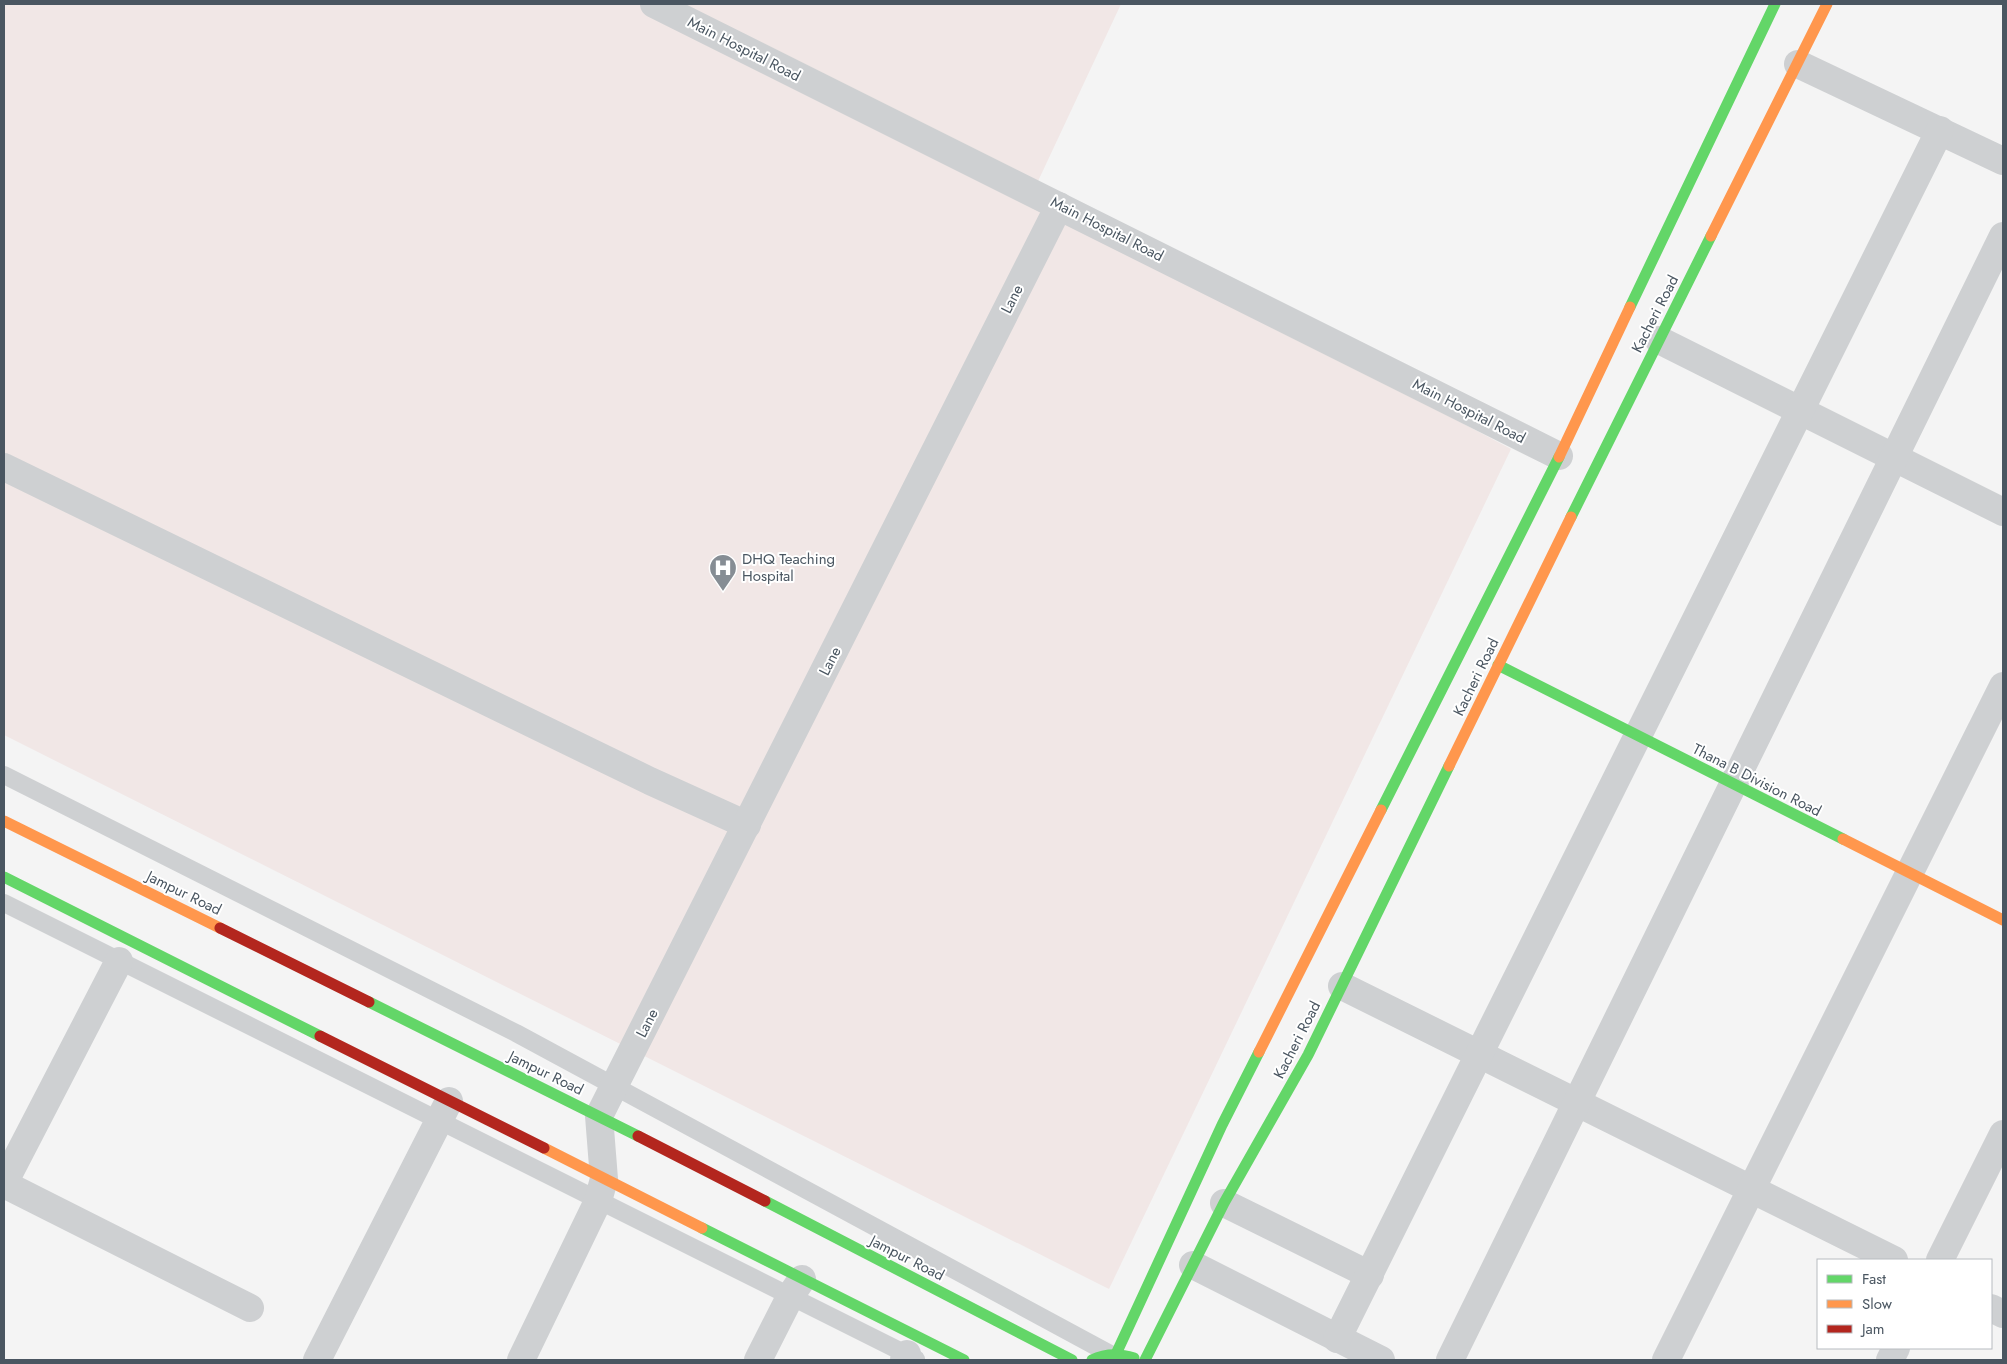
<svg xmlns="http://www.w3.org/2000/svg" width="2007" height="1364" viewBox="0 0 2007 1364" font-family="Jost,sans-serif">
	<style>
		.medical { fill: #f1e7e6 }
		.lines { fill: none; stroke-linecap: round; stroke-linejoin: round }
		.lane { stroke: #ced0d2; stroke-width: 18 }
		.street { stroke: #ced0d2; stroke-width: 28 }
		.fast { stroke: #63d668; stroke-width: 11 }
		.slow { stroke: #ff974d; stroke-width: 11 }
		.jam { stroke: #b3261e; stroke-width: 11 }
		.labels { text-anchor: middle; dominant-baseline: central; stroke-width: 4; stroke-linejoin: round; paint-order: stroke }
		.street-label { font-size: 15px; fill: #4a5661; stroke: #fff }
		.poi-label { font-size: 15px; fill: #4a5661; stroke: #fff; text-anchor: start }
	</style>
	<rect width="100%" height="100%" fill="#f4f4f4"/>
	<polygon class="medical" points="4,4 1121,4 1032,194 1511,449 1109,1289 4,735"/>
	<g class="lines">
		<g class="lane">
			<polyline points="4,775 516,1033 1110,1354"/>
			<polyline points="4,903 916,1359"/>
		</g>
		<g class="street">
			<polyline points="654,4 1559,456"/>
			<polyline points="1798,64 2003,161"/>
			<polyline points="1659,340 2003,512"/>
			<polyline points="4,467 650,781 747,825"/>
			<polyline points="1342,986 1894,1260"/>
			<polyline points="4,1183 119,961"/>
			<polyline points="4,1184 250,1308"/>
			<polyline points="1224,1203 1370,1275"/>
			<polyline points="1940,1260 2003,1134"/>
			<polyline points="1193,1265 1381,1360"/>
			<polyline points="1991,1308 2003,1314"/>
			<polyline points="1337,1339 1940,130"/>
			<polyline points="317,1360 449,1101"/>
			<polyline points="521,1360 598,1201 604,1179 599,1116 1059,206"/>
			<polyline points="758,1360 791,1295 802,1279"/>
			<polyline points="904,1360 907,1354"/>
			<polyline points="1450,1360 2003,236"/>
			<polyline points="1666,1360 2003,686"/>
			<polyline points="1890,1360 1896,1348"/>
		</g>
		<g class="fast">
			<polyline points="1630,307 1775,4"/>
			<polyline points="1571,517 1711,236"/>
			<polyline points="1498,665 1843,839"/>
			<polyline points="1381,810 1559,457"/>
			<polyline points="4,877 320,1036"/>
			<polyline points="369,1002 638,1136"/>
			<polyline points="765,1201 1072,1360"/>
			<polyline points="702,1228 964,1360"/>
			<polyline points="1116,1354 1222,1125 1259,1052"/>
			<path d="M1092 1360C1106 1353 1119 1353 1134 1358"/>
			<polyline points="1145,1360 1224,1203 1308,1055 1449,766"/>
		</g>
		<g class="slow">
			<polyline points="1711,236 1827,4"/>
			<polyline points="1559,457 1630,307"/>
			<polyline points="1449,766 1571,517"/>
			<polyline points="4,821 220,928"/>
			<polyline points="1843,839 2003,920"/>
			<polyline points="1259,1052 1381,810"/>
			<polyline points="544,1148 702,1228"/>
		</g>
		<g class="jam">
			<polyline points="220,928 369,1002"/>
			<polyline points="320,1036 544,1148"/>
			<polyline points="638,1136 765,1201"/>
		</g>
	</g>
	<defs>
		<symbol id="hospital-pin" viewBox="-11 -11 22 30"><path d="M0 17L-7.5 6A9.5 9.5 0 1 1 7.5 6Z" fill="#868d94" stroke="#fff"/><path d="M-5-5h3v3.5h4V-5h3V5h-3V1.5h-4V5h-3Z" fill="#fff"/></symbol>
	</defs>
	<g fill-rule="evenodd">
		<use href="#hospital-pin" x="707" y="552" width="32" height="43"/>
	</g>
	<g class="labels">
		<g class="street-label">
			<text transform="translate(744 49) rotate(27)">Main Hospital Road</text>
			<text transform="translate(1107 229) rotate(27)">Main Hospital Road</text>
			<text transform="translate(1012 299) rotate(-63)">Lane</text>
			<text transform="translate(1655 314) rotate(-63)">Kacheri Road</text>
			<text transform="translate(1469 411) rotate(27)">Main Hospital Road</text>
			<text transform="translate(830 661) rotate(-63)">Lane</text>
			<text transform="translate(1476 677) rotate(-64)">Kacheri Road</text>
			<text transform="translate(1757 780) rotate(27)">Thana B Division Road</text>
			<text transform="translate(184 893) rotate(26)">Jampur Road</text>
			<text transform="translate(647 1023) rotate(-63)">Lane</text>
			<text transform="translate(1297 1040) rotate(-63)">Kacheri Road</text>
			<text transform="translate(546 1073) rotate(26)">Jampur Road</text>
			<text transform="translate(907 1258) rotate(27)">Jampur Road</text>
		</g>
		<g class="poi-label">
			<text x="742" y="559">DHQ Teaching<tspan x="742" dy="17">Hospital</tspan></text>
		</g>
	</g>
	<rect width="2007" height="1364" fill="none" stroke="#4a5661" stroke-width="10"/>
	<rect x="1817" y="1259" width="175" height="90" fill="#ffffff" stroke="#b7bbc0"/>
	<rect x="1827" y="1275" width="25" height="8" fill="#63d668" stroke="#b7bbc0"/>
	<text x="1862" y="1284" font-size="15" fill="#4a5661">Fast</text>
	<rect x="1827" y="1300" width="25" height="8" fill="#ff974d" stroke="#b7bbc0"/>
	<text x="1862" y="1309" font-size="15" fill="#4a5661">Slow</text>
	<rect x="1827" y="1325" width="25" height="8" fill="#b3261e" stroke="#b7bbc0"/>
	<text x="1862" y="1334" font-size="15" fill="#4a5661">Jam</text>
</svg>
